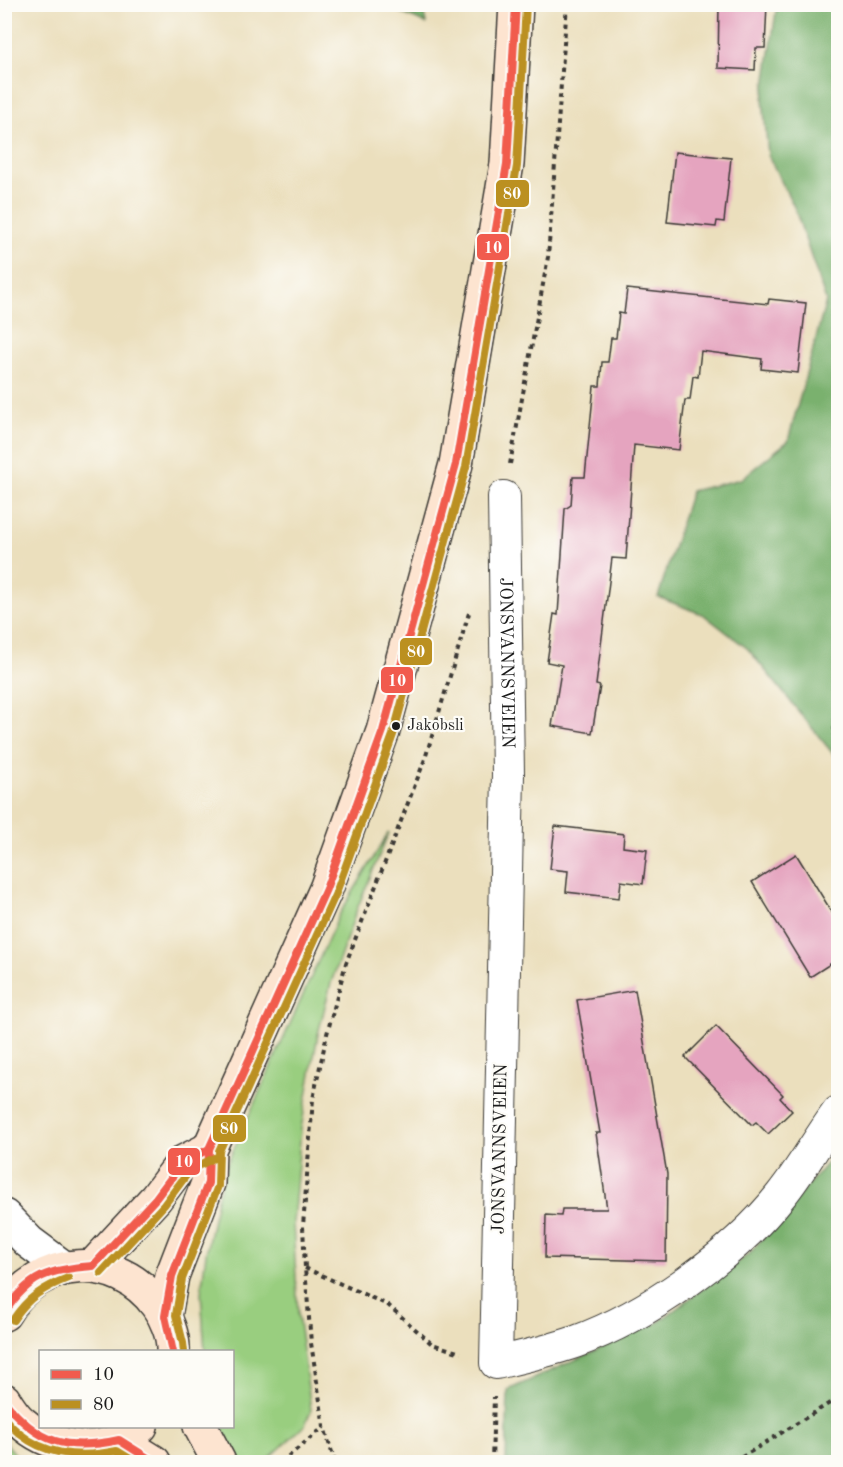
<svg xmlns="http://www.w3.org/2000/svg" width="843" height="1467" viewBox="0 0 843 1467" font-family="'Old Standard TT',serif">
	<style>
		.green { fill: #99ce7f; stroke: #5a754e; stroke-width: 1.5 }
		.forest { fill: #7ab16e; stroke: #4b6645; stroke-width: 1.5 }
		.building { fill: #e5a4bf }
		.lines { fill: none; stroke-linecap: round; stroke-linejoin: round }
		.minor-casing { stroke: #3b3934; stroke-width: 34 }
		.tertiary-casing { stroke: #3b3934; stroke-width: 36 }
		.secondary-casing { stroke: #3b3934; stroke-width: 36 }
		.path { stroke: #3b3934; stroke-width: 4; stroke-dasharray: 4.5 4.5; stroke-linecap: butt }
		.minor { stroke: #fff; stroke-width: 32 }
		.tertiary { stroke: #fff; stroke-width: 33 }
		.secondary { stroke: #fde4d0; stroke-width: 33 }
		.bus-1-casing { stroke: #fdfcf7; stroke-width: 12 }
		.bus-2-casing { stroke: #fdfcf7; stroke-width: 12 }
		.bus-1 { stroke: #f15b4e; stroke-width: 8 }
		.bus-2 { stroke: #bb9020; stroke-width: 8 }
		.bus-dot { fill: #1c1c1c; stroke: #fdfcf7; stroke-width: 2 }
		.labels { text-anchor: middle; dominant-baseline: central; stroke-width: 4.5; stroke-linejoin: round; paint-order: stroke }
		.bus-label { font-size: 16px; fill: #1c1c1c; stroke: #fdfcf7; text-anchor: start }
		.street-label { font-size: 18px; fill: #1c1c1c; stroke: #fdfcf7 }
		.line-badge { stroke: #fdfcf7; stroke-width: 2 }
		.badge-label { font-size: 16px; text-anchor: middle; font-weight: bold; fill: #fff }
	</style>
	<rect width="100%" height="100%" fill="#fdfcf7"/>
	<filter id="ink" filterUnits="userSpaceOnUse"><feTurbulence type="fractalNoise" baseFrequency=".0167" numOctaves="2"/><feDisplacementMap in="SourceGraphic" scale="12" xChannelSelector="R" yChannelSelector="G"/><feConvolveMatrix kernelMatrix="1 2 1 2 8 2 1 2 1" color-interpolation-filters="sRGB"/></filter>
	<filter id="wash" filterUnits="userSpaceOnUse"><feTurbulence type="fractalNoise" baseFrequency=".008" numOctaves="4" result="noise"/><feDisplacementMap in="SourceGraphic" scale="24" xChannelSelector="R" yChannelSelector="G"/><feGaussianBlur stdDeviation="1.35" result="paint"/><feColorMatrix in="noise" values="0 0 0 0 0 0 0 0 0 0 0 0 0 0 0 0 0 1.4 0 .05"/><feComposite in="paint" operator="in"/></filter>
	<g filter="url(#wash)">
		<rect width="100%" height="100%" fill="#ebdfbd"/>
		<g class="green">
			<polygon points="389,832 357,909 331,983 318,1034 301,1129 293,1223 298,1314 311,1410 305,1425 265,1462 236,1462 222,1427 232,1426 232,1352 205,1352 201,1293 206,1253 217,1199 227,1164 339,915"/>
			<polygon points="5,1442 16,1455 32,1462 5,1462"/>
			<polygon points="306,1456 318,1456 326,1462 295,1462"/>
		</g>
		<g class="forest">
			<polygon points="384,5 423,5 426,24"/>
			<polygon points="777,5 838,5 838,760 748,649 704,615 658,597 691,491 741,479 788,441 826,301 795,209 768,155 763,99"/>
			<polygon points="838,1150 838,1462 506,1462 508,1390 657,1323 750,1253"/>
		</g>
		<g id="blocks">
			<g class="building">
				<polygon points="719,4 767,4 765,48 756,48 755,70 718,68"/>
				<polygon points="675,152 731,158 724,222 717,221 716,227 667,222"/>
				<polygon points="627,289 768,304 769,299 806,303 798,373 761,369 762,359 701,351 698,377 693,376 690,400 685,400 679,450 634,445 626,559 612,558 596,685 600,686 592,733 552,726 562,665 547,662 554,614 558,615 565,509 571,505 573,477 585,477 594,386 600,386 602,362 608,362 611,338 616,338 619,313 624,314"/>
				<polygon points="555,826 624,834 623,847 647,850 643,884 621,881 619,898 566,892 568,871 550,869"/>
				<polygon points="796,854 838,922 838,959 810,977 752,882"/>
				<polygon points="635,990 667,1174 666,1261 545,1258 546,1215 561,1216 562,1209 607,1209 596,1133 600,1133 577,1000"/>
				<polygon points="716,1026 783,1095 780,1098 792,1111 768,1134 756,1122 752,1125 685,1057"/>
			</g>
		</g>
	</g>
	<g filter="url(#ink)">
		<use href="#blocks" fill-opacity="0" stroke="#3b3934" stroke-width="1.5"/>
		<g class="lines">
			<defs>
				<g id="minor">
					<path id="s1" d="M504 497 508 774 496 1363C522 1357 549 1351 575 1342 647 1316 734 1255 781 1195 802 1169 818 1139 838 1112"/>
				</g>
				<polyline id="tertiary" points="4,1216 29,1242 64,1268"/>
				<g id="secondary">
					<polyline points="93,1266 156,1198 183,1162 209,1149"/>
					<path d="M4 1314C38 1255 117 1250 157 1305 166 1317 174 1336 173 1352"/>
					<polyline points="165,1316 172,1276 208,1183 209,1149 326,889 383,731 456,464 507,164 516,4"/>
					<path d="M4 1400C9 1408 15 1417 21 1422 47 1446 90 1455 121 1439 128 1435 134 1431 141 1426"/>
					<polyline points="200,1426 219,1462"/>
					<polyline points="119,1440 154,1462"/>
				</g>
			</defs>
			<use href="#minor" class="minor-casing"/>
			<use href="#tertiary" class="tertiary-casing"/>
			<use href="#secondary" class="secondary-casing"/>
			<g class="path">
				<polyline points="510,464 548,257 567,4"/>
				<polyline points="838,663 834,737 838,766"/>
				<polyline points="305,1268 388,1305 432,1344 461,1353"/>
				<polyline points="281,1462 324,1427"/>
				<polyline points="335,1462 324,1427 311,1343 305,1268 303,1226 313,1099 327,1034 346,963 425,759 469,613"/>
				<polyline points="492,1462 494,1397"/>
				<polyline points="734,1462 838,1398"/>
			</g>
			<use href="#minor" class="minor"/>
			<use href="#tertiary" class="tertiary"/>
			<use href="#secondary" class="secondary"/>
			<defs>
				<g id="bus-1">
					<path d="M4 1313C29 1275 50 1269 93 1266L156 1198 183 1162 209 1149 326 889 383 731 456 464 507 164 516 4"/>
					<polyline points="173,1352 165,1316 172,1276 208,1183 209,1149"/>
					<path d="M4 1401C38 1444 67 1451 119 1440L154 1462"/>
				</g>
				<g id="bus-2">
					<polyline points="101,1273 164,1205 190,1170 214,1158"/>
					<path d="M13 1320C27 1298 44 1287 68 1278"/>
					<polyline points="184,1352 183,1343 176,1315 182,1279 218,1186 219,1151 336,893 393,735 466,467 517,166 526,5"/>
					<path d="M4 1418C33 1454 74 1460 117 1451L135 1462"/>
				</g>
			</defs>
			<use href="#bus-1" class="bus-1-casing"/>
			<use href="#bus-2" class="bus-2-casing"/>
			<use href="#bus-1" class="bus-1"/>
			<use href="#bus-2" class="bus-2"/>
		</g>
	</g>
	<circle class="bus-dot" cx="396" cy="726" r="5"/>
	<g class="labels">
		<g class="bus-label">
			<text x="407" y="726">Jakobsli</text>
		</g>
		<g class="street-label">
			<text stroke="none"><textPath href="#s1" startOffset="166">JONSVANNSVEIEN</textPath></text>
			<text transform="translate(500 1149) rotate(-89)">JONSVANNSVEIEN</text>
		</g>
	</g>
	<g class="line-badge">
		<rect x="495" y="179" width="35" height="29" rx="6" fill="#bb9020"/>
		<rect x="476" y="233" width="34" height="28" rx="6" fill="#f15b4e"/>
		<rect x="399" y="637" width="34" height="29" rx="6" fill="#bb9020"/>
		<rect x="380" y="666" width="34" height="28" rx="6" fill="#f15b4e"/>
		<rect x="212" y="1114" width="35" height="29" rx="6" fill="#bb9020"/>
		<rect x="167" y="1147" width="34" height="29" rx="6" fill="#f15b4e"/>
	</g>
	<g class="badge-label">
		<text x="512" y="199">80</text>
		<text x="493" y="253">10</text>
		<text x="416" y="657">80</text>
		<text x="397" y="686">10</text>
		<text x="229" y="1134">80</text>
		<text x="184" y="1167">10</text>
	</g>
	<rect width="843" height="1467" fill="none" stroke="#fdfcf7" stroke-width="24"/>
	<rect x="39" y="1350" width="195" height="78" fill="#fdfcf7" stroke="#a3a29f" stroke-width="1.5"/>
	<rect x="51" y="1370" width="30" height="9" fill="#f15b4e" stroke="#a3a29f" stroke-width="1.5"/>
	<text x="93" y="1380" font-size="18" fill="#1c1c1c">10</text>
	<rect x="51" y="1400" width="30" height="9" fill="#bb9020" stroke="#a3a29f" stroke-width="1.5"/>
	<text x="93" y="1410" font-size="18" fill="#1c1c1c">80</text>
</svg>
